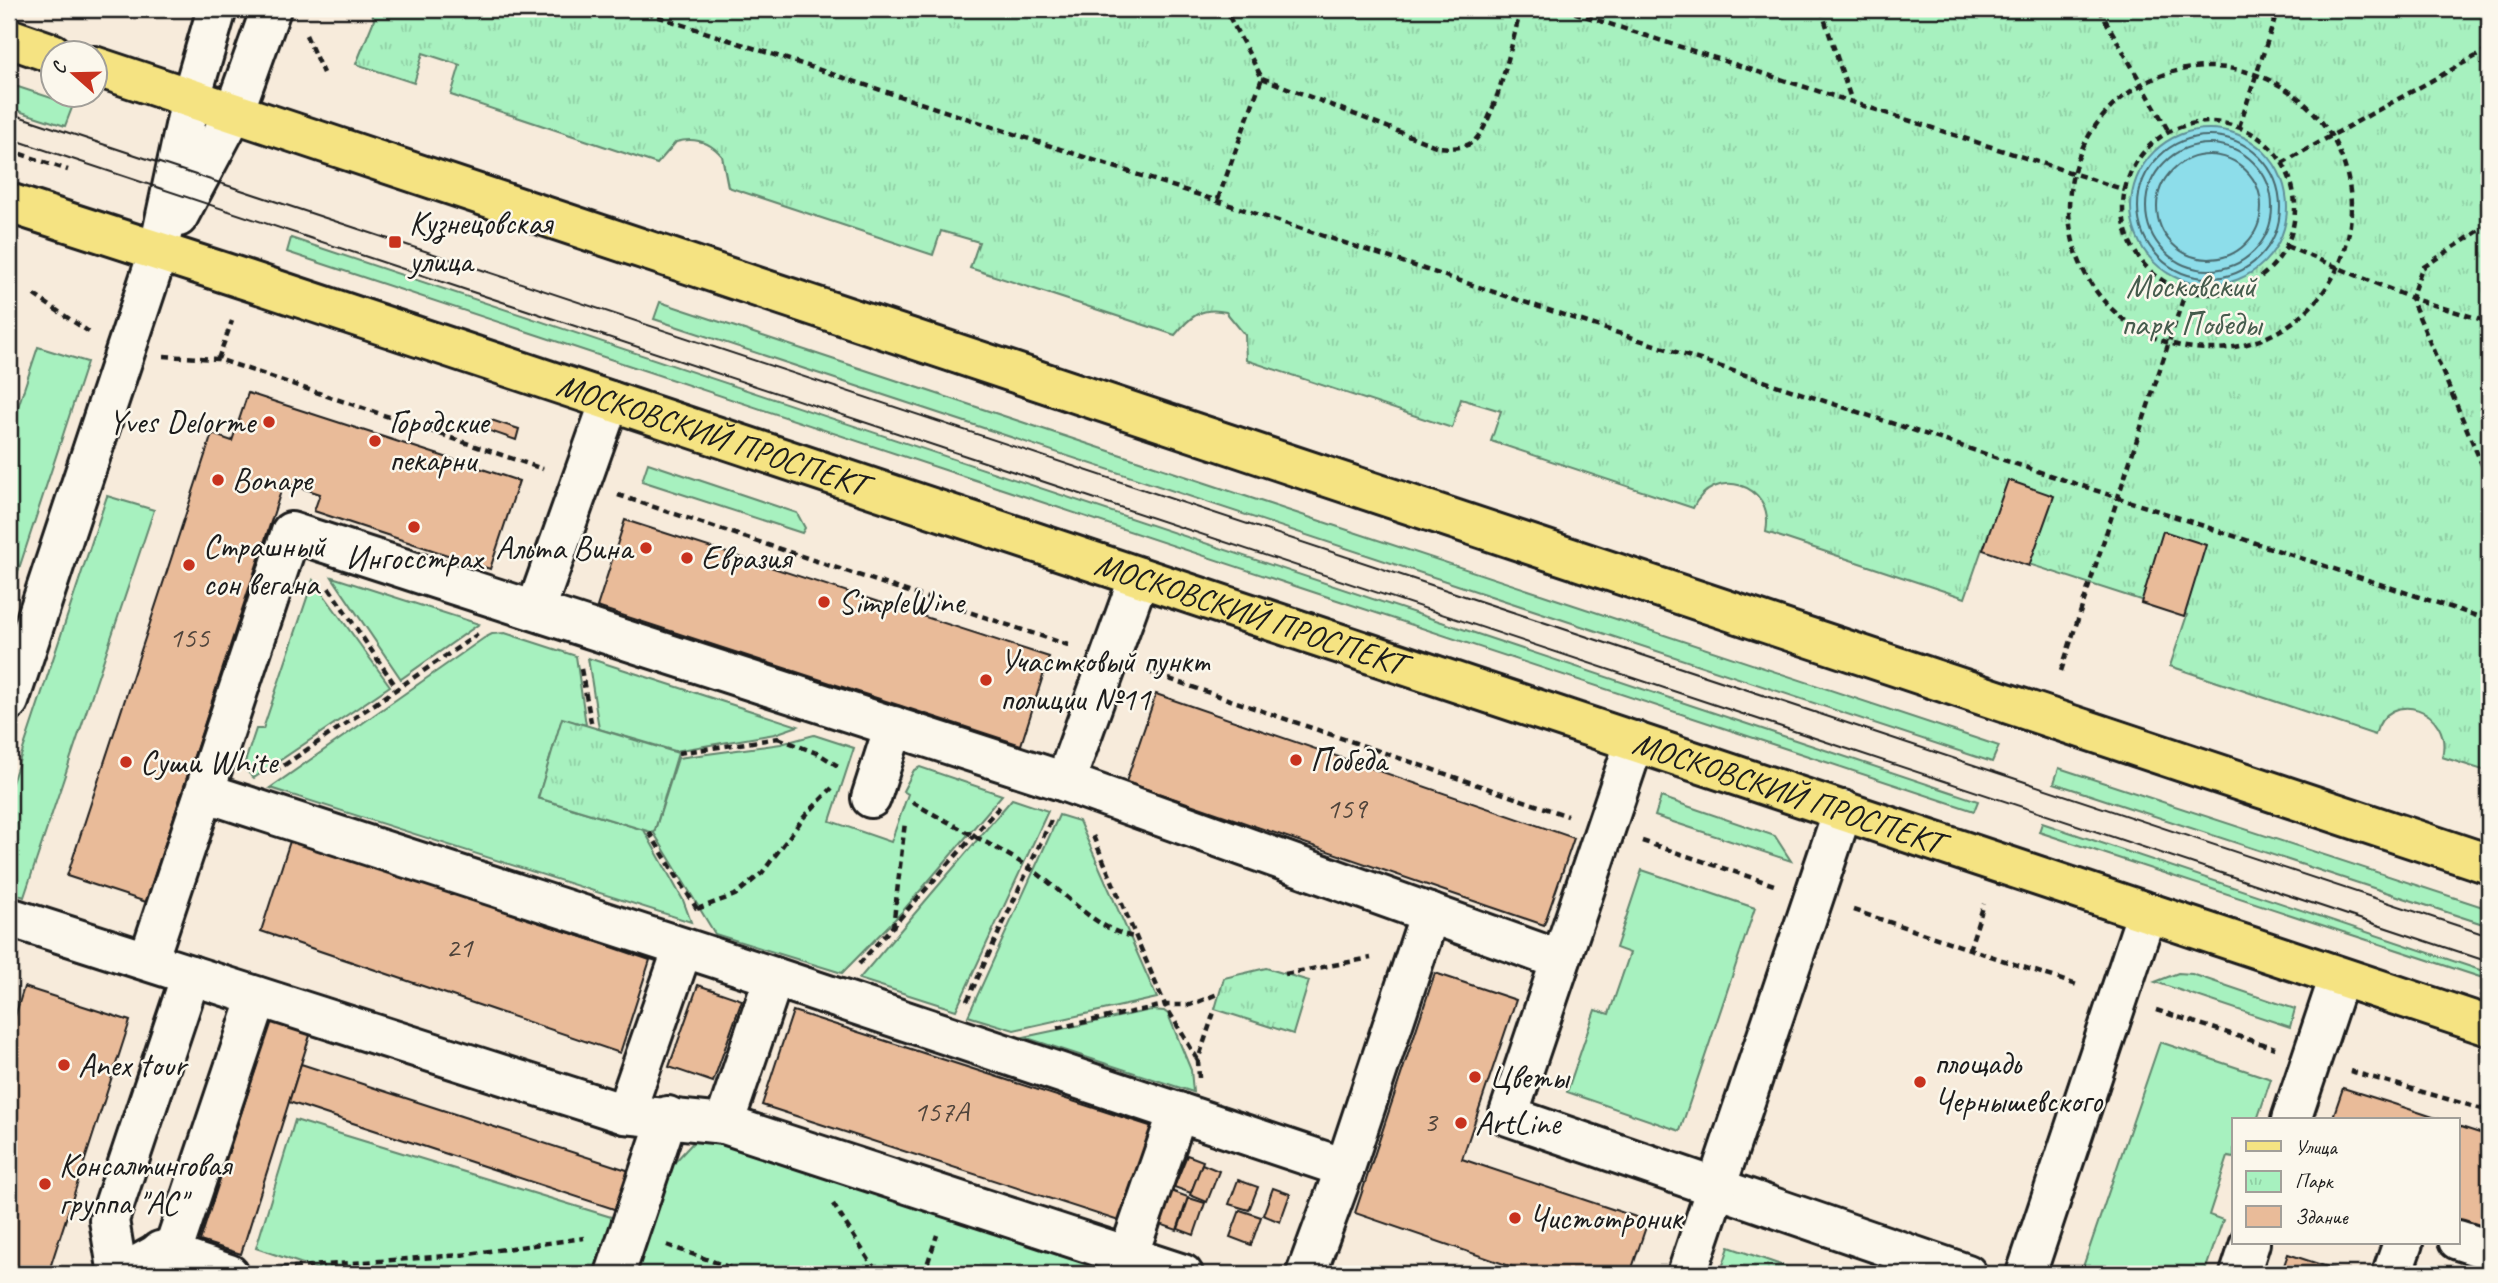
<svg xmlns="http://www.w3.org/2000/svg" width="2498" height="1283" viewBox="0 0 2498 1283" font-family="Caveat,sans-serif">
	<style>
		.green { fill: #a7f1bf; stroke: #62866e; stroke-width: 2 }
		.park { fill: url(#park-tufts); stroke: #62866e; stroke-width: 2 }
		.water { fill: #8dddea; stroke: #609098; stroke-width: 2 }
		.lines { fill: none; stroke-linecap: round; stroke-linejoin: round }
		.shore { stroke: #49696e; stroke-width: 2 }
		.building { fill: #e9bb99; stroke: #1c1c1c; stroke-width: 2 }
		.minor-casing { stroke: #1c1c1c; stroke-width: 44 }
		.major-casing { stroke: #1c1c1c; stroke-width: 44 }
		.path { stroke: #1c1c1c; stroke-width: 4.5; stroke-dasharray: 7 5; stroke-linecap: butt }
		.minor { stroke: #fbf7ec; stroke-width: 38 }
		.major { stroke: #f5e382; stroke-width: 38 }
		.tram { stroke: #1c1c1c; stroke-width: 2 }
		.poi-dot { fill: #c8321e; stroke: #fbf7ec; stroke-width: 2.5 }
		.labels { text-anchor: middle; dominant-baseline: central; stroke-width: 5; stroke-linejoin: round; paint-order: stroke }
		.number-label { font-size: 30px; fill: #4f443b }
		.poi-label { font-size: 33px; fill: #1c1c1c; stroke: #fbf7ec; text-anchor: start }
		.park-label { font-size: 33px; fill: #465c4d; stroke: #fbf7ec }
		.street-label { font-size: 33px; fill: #1c1c1c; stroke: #fbf7ec }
	</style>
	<defs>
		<pattern id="park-tufts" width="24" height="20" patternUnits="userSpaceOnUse" patternTransform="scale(1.75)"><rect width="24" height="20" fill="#a7f1bf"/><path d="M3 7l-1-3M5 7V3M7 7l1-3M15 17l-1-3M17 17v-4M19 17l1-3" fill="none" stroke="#8fcea4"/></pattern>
	</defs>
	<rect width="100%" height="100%" fill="#f7ebdb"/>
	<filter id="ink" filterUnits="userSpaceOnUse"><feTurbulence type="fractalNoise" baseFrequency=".0143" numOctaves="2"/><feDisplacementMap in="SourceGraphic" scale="14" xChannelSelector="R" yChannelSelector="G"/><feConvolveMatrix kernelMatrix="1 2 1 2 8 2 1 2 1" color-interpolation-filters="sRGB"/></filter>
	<g filter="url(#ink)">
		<g class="green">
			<polygon points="9,84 73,105 65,126 9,108"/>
			<polygon points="291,238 1978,801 1974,811 287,252"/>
			<polygon points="660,302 1984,741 1999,746 1992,762 654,319"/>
			<polygon points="38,347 87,362 9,599 9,434"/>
			<polygon points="648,463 797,513 805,528 802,533 642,481"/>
			<polygon points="107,496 154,510 24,897 9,891 9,792"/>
			<polygon points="332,577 479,624 401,679"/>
			<polygon points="313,580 390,686 254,778 243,768 256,729 263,729"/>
			<polygon points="505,633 576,656 586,725 562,719 538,798 644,830 683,900 691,922 270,788 484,638 492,634"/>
			<polygon points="588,658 798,726 775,734 675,751 599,729"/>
			<polygon points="814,735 854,748 830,821 891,842 908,794 903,791 914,770 920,767 1002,795 902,912 842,973 715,934 654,833 678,758 781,744"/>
			<polygon points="2059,768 2489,909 2489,926 2054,783"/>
			<polygon points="1661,797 1775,836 1791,861 1655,816"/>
			<polygon points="1012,799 1048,811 956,1010 859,979"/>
			<polygon points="1059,815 1079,821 1157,998 1014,1030 968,1016"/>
			<polygon points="2042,823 2489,973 2489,980 2039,832"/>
			<polygon points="1642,870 1755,908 1680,1131 1567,1092 1595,1010 1609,1014 1630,953 1616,948"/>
			<polygon points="2178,973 2192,974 2295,1009 2290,1027 2155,982"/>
			<polygon points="1151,1010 1164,1011 1168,1014 1191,1070 1193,1092 1024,1037"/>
			<polygon points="2160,1042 2271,1079 2257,1120 2234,1120 2234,1158 2228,1157 2209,1215 2223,1220 2204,1274 2103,1274 2083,1267"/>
			<polygon points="295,1120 621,1220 700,1135 1137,1274 332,1274 256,1248"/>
		</g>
		<g class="park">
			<path d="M371 9H2489V772L2442 757C2454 709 2388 686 2375 735L2170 666 2187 615 1982 549 1965 598 1766 532C1776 482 1712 466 1693 508L1491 441 1501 411 1461 399 1452 428 1246 360 1245 335 1226 312C1201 306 1190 317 1175 335L970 268 979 242 941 231 933 255 728 187 722 156C710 142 694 137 676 142L657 164 451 95 460 65 423 53 414 83 356 64 374 20Z"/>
			<polygon points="562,718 678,753 654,833 538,798"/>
			<polygon points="1266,968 1309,981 1293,1034 1215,1009 1224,978"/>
			<polygon points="1729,1247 1807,1274 1720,1274"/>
		</g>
		<circle class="water" cx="2209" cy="207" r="78"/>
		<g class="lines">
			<g class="shore">
				<circle cx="2209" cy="207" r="71"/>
				<circle cx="2209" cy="207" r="63"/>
				<circle cx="2209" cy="207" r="52"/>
			</g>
		</g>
		<g class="building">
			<polygon points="248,393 519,481 490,569 314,511 320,494 284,482 146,902 67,876 212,434 232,441"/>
			<polygon points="491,420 519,429 516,440 487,430"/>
			<polygon points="2008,480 2054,496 2029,566 1983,550"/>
			<polygon points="625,520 1049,657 1021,745 597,607"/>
			<polygon points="2163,531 2206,545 2184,617 2141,603"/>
			<polygon points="1156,694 1574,838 1544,925 1126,782"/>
			<polygon points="291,838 650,960 620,1053 261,931"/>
			<polygon points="1435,973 1516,1000 1462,1159 1648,1221 1630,1274 1533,1274 1355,1213"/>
			<polygon points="698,985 742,1000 713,1082 669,1067"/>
			<polygon points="24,987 130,1021 48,1274 9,1274 9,1036"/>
			<polygon points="793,1011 1156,1128 1125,1223 762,1105"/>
			<polygon points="273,1015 312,1029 241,1254 200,1241"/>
			<polygon points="301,1064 630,1171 617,1210 289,1102"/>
			<polygon points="2343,1088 2394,1104 2442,1120 2332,1120"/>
			<polygon points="2458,1126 2489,1136 2489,1234 2458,1223"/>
			<polygon points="1187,1155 1203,1161 1191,1193 1174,1187"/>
			<polygon points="1202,1164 1219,1171 1207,1202 1190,1195"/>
			<polygon points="1238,1180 1258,1187 1249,1210 1229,1204"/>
			<polygon points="1273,1188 1290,1194 1280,1222 1263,1215"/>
			<polygon points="1171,1191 1188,1197 1177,1230 1160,1224"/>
			<polygon points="1189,1198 1205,1203 1194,1235 1178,1229"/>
			<polygon points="1240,1210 1261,1217 1251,1245 1230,1237"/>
			<polygon points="2288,1254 2349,1274 2281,1274"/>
		</g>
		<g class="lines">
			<defs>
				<g id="minor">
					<polyline points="178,217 234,112 271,9"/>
					<polyline points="536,609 610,401"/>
					<polyline points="9,701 158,253 191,98 217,9"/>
					<polyline points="1635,741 1508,1116 1967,1274"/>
					<polyline points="1065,782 1139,577"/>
					<polyline points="207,793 774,977 1345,1168 1430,913"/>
					<polyline points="871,798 894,726"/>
					<polyline points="9,917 625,1114 724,1124 1183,1274"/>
					<polyline points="148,961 291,532 1065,782 1560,960"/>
					<polyline points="625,1114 683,948"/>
					<polyline points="2291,1120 2339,977"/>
					<polyline points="724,1124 774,977"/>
					<polyline points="2458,1240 2489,1250"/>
					<polyline points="160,1251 229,1274"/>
					<polyline points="1128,1256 1178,1112"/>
					<polyline points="118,1274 109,1220 191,975"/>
					<polyline points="121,1274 175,1244 258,997"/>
					<polyline points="615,1274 668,1116"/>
					<polyline points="1306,1274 1345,1168"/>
					<polyline points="1687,1274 1843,810"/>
					<polyline points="2026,1274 2147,912"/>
					<polyline points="2240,1274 2250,1243"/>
					<polyline points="2392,1274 2403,1243"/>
				</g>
				<g id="major">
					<polyline points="9,38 52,53"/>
					<polyline points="94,66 2489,864"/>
					<path id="s1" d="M9 203 247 280 2489 1026"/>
				</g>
			</defs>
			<use href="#minor" class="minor-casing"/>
			<use href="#major" class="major-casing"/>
			<g class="path">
				<polyline points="635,9 2489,620"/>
				<polyline points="1563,9 2125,190"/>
				<polyline points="1821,9 1852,102"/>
				<polyline points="2099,9 2169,132"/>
				<polyline points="306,35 323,73"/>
				<circle cx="2210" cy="208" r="141"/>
				<path d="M1262 78 1438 147C1450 148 1464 149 1474 141 1495 123 1513 38 1521 9"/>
				<circle cx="2209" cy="208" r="86"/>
				<polyline points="2239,127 2278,9"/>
				<polyline points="9,150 68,170"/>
				<polyline points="2282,163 2489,49"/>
				<polyline points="1218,199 1262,78 1225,9"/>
				<polyline points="2489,224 2422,268 2411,298 2489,481"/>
				<polyline points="2286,246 2411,298 2489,322"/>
				<polyline points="34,295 89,332"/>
				<polyline points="164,356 218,359 543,469"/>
				<polyline points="218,359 232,321"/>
				<polyline points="618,495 1071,646"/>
				<polyline points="329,588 397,688"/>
				<polyline points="581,669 592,727"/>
				<polyline points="1146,671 1568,816"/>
				<polyline points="2061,671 2186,290"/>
				<polyline points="778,738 819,754 838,766"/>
				<polyline points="678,753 779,738"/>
				<polyline points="274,772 478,634"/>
				<path d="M912 802C951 825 993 844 1031 869 1063 890 1095 931 1135 937"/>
				<polyline points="649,832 697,909"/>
				<polyline points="1093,836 1165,1005 1198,1060"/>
				<polyline points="1642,841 1777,886"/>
				<polyline points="697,909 735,895 762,873 804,817 832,788"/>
				<polyline points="1853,910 2080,986"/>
				<polyline points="893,928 905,822"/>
				<polyline points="1969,950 1984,904"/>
				<polyline points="859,964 1002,804"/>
				<polyline points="1285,974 1371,958"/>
				<polyline points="967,1001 1052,818"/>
				<polyline points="2156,1010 2275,1048"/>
				<polyline points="1057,1028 1165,1005 1190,1005 1220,993"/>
				<polyline points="2350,1071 2489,1111"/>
				<polyline points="1199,1078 1198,1060 1215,1009"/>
				<polyline points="833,1204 878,1274"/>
				<polyline points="667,1245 748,1274"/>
				<polyline points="269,1269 461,1255 584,1238"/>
				<polyline points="924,1274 937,1235"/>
			</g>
			<use href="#minor" class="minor"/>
			<use href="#major" class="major"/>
			<g class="tram">
				<polyline points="9,113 2489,936"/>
				<polyline points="9,138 2489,962"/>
			</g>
		</g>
	</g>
	<g class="poi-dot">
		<rect x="388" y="235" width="14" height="14" rx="3.5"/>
		<circle cx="269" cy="422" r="7"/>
		<circle cx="375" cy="441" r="7"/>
		<circle cx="218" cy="480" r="7"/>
		<circle cx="414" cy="527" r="7"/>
		<circle cx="646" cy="548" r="7"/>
		<circle cx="687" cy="558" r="7"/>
		<circle cx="189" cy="565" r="7"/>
		<circle cx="824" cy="602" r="7"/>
		<circle cx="986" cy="680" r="7"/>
		<circle cx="1296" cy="760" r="7"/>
		<circle cx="126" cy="762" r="7"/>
		<circle cx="64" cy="1065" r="7"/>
		<circle cx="1475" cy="1077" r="7"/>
		<circle cx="1920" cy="1082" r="7"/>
		<circle cx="1461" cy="1123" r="7"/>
		<circle cx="45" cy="1184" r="7"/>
		<circle cx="1515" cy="1218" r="7"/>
	</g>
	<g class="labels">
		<g class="number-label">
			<text x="189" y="637">155</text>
			<text x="1346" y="808">159</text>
			<text x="459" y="947">21</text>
			<text x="941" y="1111">157А</text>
			<text x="1430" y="1121">3</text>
		</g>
		<g class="poi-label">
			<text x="409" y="223">Кузнецовская<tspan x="409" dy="38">улица</tspan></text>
			<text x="255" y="422" text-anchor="end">Yves Delorme</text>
			<text x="389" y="422">Городские<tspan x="389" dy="38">пекарни</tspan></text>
			<text x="232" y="480">Bonape</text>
			<text x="203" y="546">Страшный<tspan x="203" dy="38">сон вегана</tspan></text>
			<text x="632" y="548" text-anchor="end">Альта Вина</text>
			<text x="414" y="558" text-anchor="middle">Ингосстрах</text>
			<text x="701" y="558">Евразия</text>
			<text x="838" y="602">SimpleWine</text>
			<text x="1000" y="661">Участковый пункт<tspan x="1000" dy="38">полиции №11</tspan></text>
			<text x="1310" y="760">Победа</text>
			<text x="140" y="762">Суши White</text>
			<text x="1934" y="1063">площадь<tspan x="1934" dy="38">Чернышевского</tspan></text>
			<text x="78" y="1065">Anex tour</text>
			<text x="1489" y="1077">Цветы</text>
			<text x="1475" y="1123">ArtLine</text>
			<text x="59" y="1165">Консалтинговая<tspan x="59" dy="38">группа "АС"</tspan></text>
			<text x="1529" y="1218">Чистотроник</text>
		</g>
		<g class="park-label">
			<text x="2191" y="286">Московский<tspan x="2191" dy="38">парк Победы</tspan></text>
		</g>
		<g class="street-label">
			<text stroke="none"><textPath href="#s1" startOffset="740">МОСКОВСКИЙ ПРОСПЕКТ</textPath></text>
			<text stroke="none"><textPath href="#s1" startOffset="1307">МОСКОВСКИЙ ПРОСПЕКТ</textPath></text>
			<text stroke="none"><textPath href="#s1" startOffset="1874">МОСКОВСКИЙ ПРОСПЕКТ</textPath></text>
		</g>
	</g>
	<rect width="2498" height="1283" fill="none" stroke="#fbf7ec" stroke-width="35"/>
	<rect x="18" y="18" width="2463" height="1248" fill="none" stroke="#1c1c1c" stroke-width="2.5" filter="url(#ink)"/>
	<rect x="2232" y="1118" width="228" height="126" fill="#fbf7ec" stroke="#a29f99" stroke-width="2"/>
	<rect x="2246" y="1141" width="35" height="10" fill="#f5e382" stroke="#a29f99" stroke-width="2"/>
	<text x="2295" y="1154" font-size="21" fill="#1c1c1c">Улица</text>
	<rect x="2246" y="1171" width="35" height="21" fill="url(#park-tufts)" stroke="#a29f99" stroke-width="2"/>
	<text x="2295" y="1188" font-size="21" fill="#1c1c1c">Парк</text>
	<rect x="2246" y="1206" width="35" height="21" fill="#e9bb99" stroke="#a29f99" stroke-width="2"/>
	<text x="2295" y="1224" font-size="21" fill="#1c1c1c">Здание</text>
	<g transform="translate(74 74) rotate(290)"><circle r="33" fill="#fbf7ec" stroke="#a29f99" stroke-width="2"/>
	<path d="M0-5L12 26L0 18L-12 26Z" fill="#c8321e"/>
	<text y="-10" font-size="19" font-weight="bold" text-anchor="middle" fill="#1c1c1c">С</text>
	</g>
</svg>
